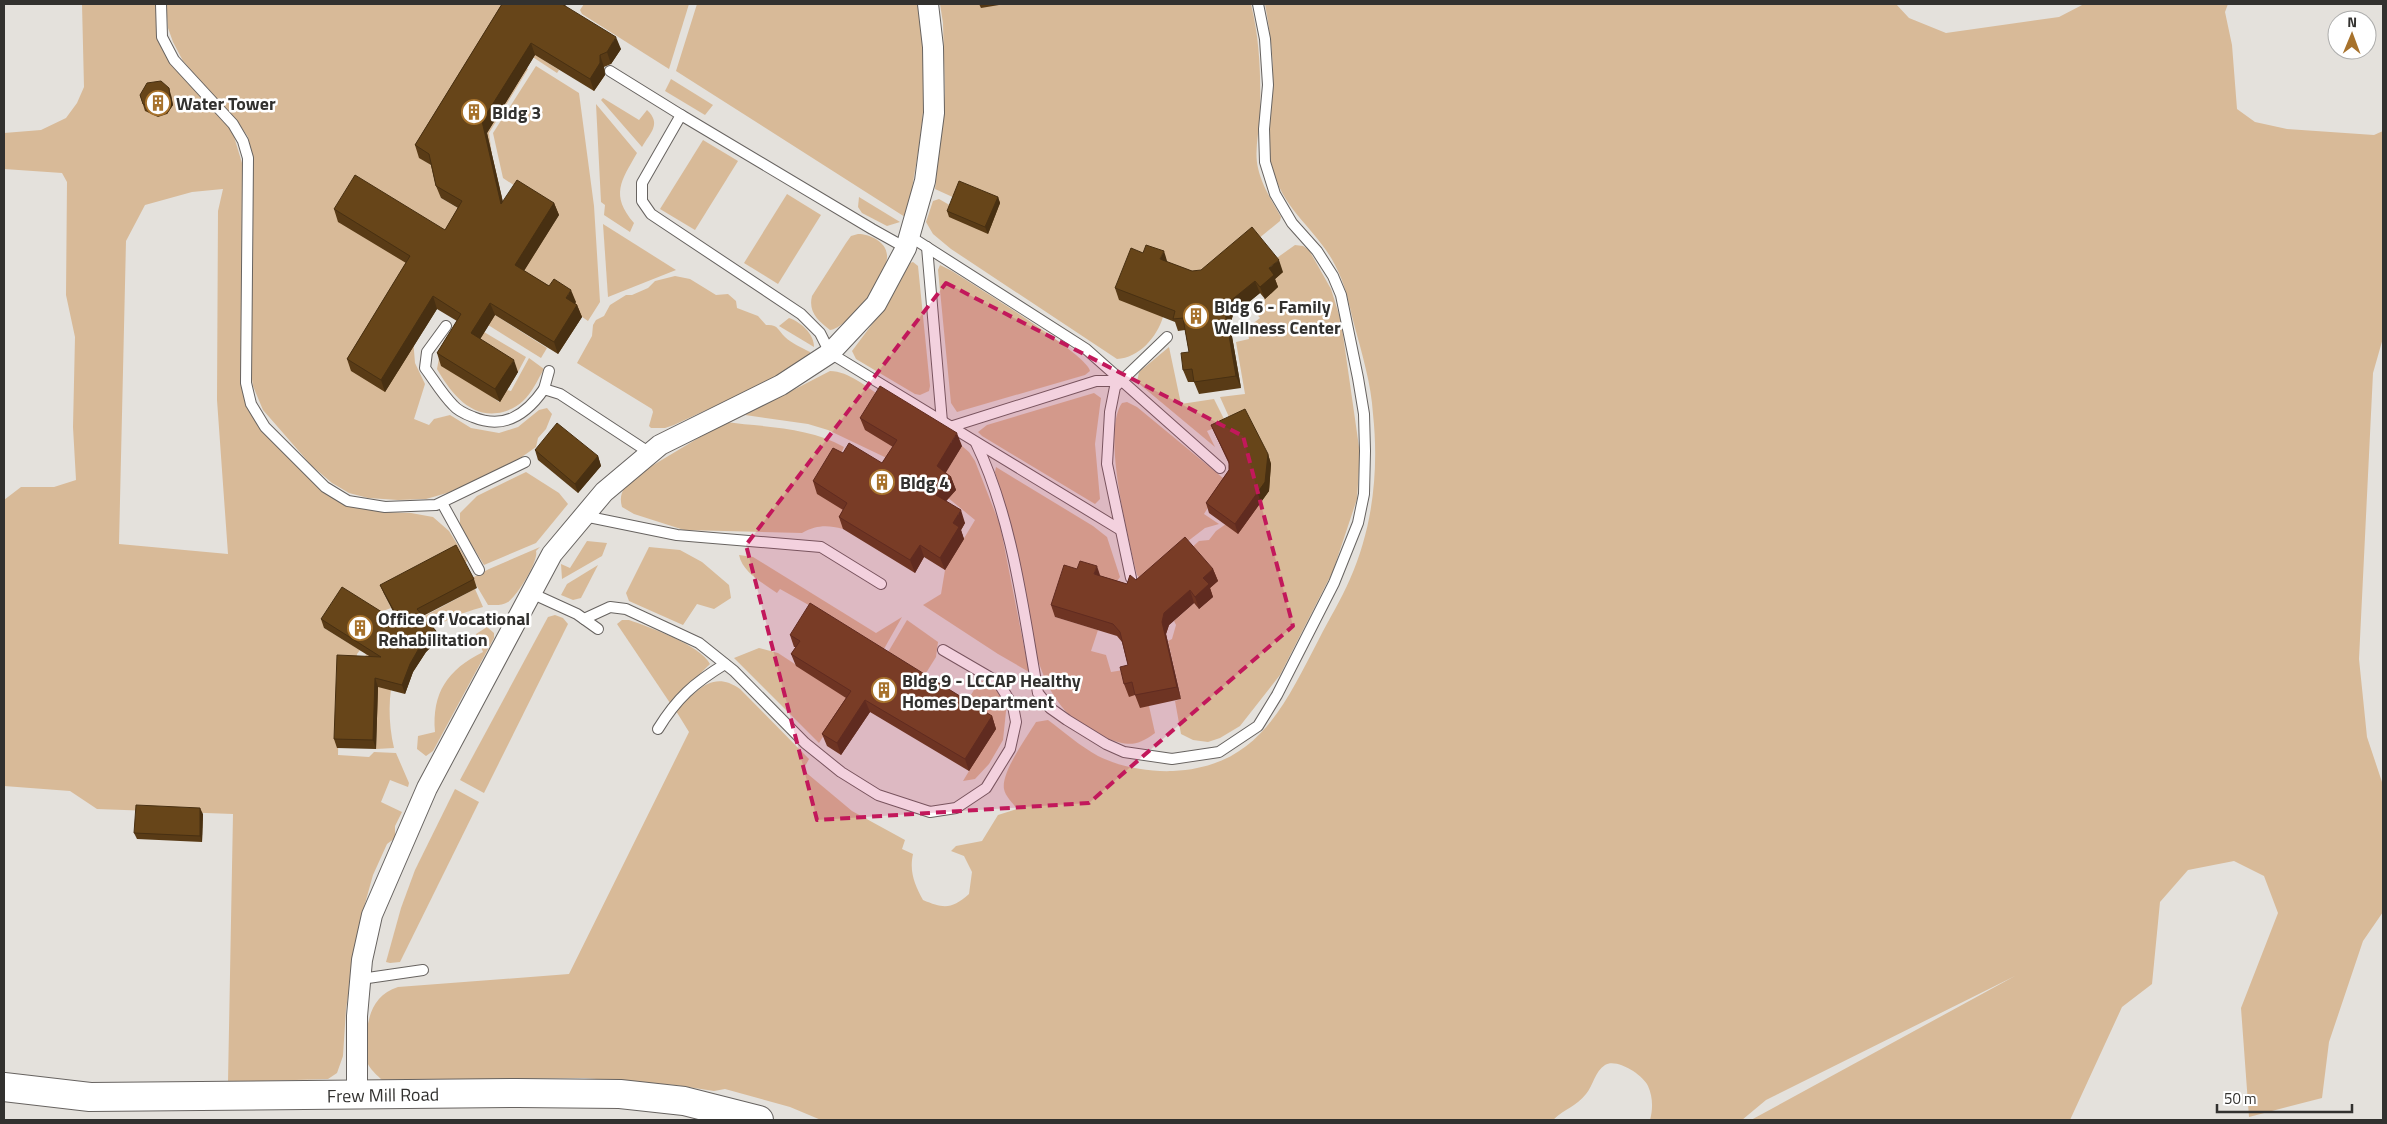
<svg xmlns="http://www.w3.org/2000/svg" width="2387" height="1124" viewBox="0 0 2387 1124" font-family="'Titillium Web',sans-serif">
	<style>
		.green { fill: #d8ba98; fill-rule: evenodd }
		.lines { fill: none; stroke-linecap: round; stroke-linejoin: round }
		.lane-casing { stroke: #676360; stroke-width: 12 }
		.street-casing { stroke: #676360; stroke-width: 22 }
		.secondary-casing { stroke: #676360; stroke-width: 30 }
		.lane { stroke: #fff; stroke-width: 10 }
		.street { stroke: #fff; stroke-width: 20 }
		.secondary { stroke: #fff; stroke-width: 28 }
		.wall { fill: #593b16 }
		.shaded-wall { fill: #483012 }
		.building { fill: #674519; stroke: #483012 }
		.marked { fill: #c2185b; fill-opacity: 0.2; stroke: #c2185b; stroke-width: 4; stroke-dasharray: 10 6; stroke-linejoin: round }
		.labels { text-anchor: middle; dominant-baseline: central; stroke-width: 5; stroke-linejoin: round; paint-order: stroke }
		.poi-label { font-size: 18px; font-weight: bold; fill: #32312f; stroke: #fff; text-anchor: start }
		.street-label { font-size: 18px; fill: #32312f; stroke: #fff }
	</style>
	<rect width="100%" height="100%" fill="#e4e1dc"/>
	<g class="green">
		<path d="M82 4H156L159 38 232 130 242 163 241 378 246 400 343 504 382 512 411 513 433 517 449 531 467 560 465 565 384 594 391 608 383 611 380 617 324 628 360 650 357 654 356 664H340L338 755 369 757 374 752 396 753 409 783 408 787 390 780 381 802 402 812 395 826V838L387 844 373 875 359 925 346 1009 343 1056 337 1073 328 1079 228 1082 233 814 97 809 70 791 4 786V500L21 487H54L76 480 73 427 75 337 66 295 67 182 62 173 4 169V133L41 130 66 118 77 103 84 87ZM223 189 218 211 217 400 228 554 119 544 126 241 145 205 192 192Z"/>
		<polygon points="166,4 514,4 420,158 433,166 441,198 466,213 407,264 415,363 425,384 414,419 429,425 434,419 450,415 471,428 499,433 518,427 539,410 547,408 552,414 546,429 538,438 536,447 516,461 478,480 447,493 426,499 398,500 368,498 349,493 332,483 311,465 263,410 253,386 250,365 253,169 248,137 240,125 183,61 173,42 168,28"/>
		<polygon points="584,4 689,4 669,69 582,14 580,10"/>
		<path d="M697 4H918C929 60 925 119 914 176 912 189 910 204 905 217L676 71Z"/>
		<path d="M940 4H1251C1260 41 1261 77 1260 115 1259 133 1254 151 1258 168 1262 186 1272 201 1281 217L1280 221 1163 317C1157 337 1139 358 1117 359L951 249 933 234 926 222 933 201 939 199 953 207 957 199 935 189 945 94 943 23Z"/>
		<path d="M1265 4H1896L1909 18 1946 33 2059 17 2084 4H2228L2225 12 2232 45 2237 109 2255 122 2287 129 2374 135 2383 131V338L2373 373 2359 659 2367 737 2383 785V912L2363 941 2329 1042 2322 1098 2249 1117 2241 1008 2278 913 2264 876 2234 861 2188 870 2160 902 2152 984 2122 1007 2070 1120H1751L2015 976 1766 1100 1742 1120H1650C1653 1109 1653 1097 1648 1086 1643 1075 1617 1058 1605 1065 1595 1071 1593 1086 1586 1094 1576 1107 1565 1108 1553 1120H821L790 1107 725 1089 714 1091 675 1085 584 1078 382 1080C378 1076 372 1071 369 1066 366 1061 366 1053 366 1047 366 1022 371 995 398 987L569 974 689 732 676 711C696 692 712 669 740 689L809 759 803 770 852 811 905 840 902 849 913 854C909 872 915 885 923 900 944 909 952 909 969 894L972 872 964 856 951 851 956 846 982 841 998 815 1017 809C1013 803 1005 796 1004 789 1001 772 1027 737 1036 722L1048 720C1064 732 1080 746 1098 756 1120 767 1148 772 1173 771 1258 767 1284 706 1319 639 1329 619 1341 600 1350 579 1373 527 1379 470 1373 414 1371 383 1362 354 1354 324 1349 304 1345 283 1335 265 1316 228 1283 211 1272 167 1265 141 1273 103 1273 75 1273 51 1269 27 1265 4Z"/>
		<polygon points="523,47 559,70 557,73 522,50"/>
		<polygon points="515,60 528,69 489,133 492,155 487,133 526,70"/>
		<polygon points="536,66 579,93 594,206 600,302 588,321 521,275 559,215 503,178 493,133"/>
		<polygon points="671,79 713,105 705,115 665,91"/>
		<path d="M603 98 639 120 647 110C662 124 650 133 642 147L601 100Z"/>
		<path d="M596 104 637 153C621 181 610 195 634 223L630 232 604 215 605 205 601 202Z"/>
		<polygon points="703,140 738,161 695,230 660,209"/>
		<polygon points="787,194 821,215 778,284 744,263"/>
		<polygon points="859,197 900,222 887,226 862,213 858,207"/>
		<polygon points="603,224 676,270 608,297"/>
		<path d="M858 234C869 234 886 241 887 255 889 274 849 328 830 330 818 321 808 312 812 296L846 243 851 236Z"/>
		<polygon points="1295,245 1303,246 1309,250 1331,289 1341,321 1360,454 1357,499 1333,571 1280,675 1240,726 1220,738 1208,742 1193,740 1181,734 1175,701 1181,699 1168,641 1172,639 1176,625 1174,621 1194,603 1199,609 1213,597 1189,550 1199,541 1209,540 1216,531 1226,524 1238,533 1233,426 1220,397 1245,394 1236,342 1249,339 1247,328 1260,318 1252,309 1278,287 1273,281 1274,260"/>
		<polygon points="913,262 918,266 930,386 929,391 920,395 915,394 856,359 852,351 888,303 910,263"/>
		<path d="M940 265 952 271C972 284 1088 355 1090 371L1085 375 957 412 951 403 938 270Z"/>
		<path d="M675 276 690 279 716 295 728 294 736 301 737 308 758 316 766 325C778 324 778 330 785 337 791 343 802 348 810 352V356C768 384 720 403 674 425L665 428H651L649 426 653 412 652 409 577 363 592 336 593 325 596 320 604 316 610 305 626 295H632L648 288 655 281Z"/>
		<polygon points="492,313 547,348 541,358 485,323"/>
		<path d="M789 318C801 322 814 334 814 347L779 326Z"/>
		<polygon points="484,332 526,357 518,372 476,346"/>
		<polygon points="1169,347 1181,404 1214,399 1226,423 1207,431 1215,447 1137,382 1139,372"/>
		<path d="M439 358 499 402 507 390 511 391 529 358 544 369C538 379 532 393 523 401 518 406 510 410 503 412 471 420 451 393 437 369Z"/>
		<path d="M830 371C849 371 867 388 884 398L901 452 895 462 828 430 808 424 745 415Z"/>
		<polygon points="1094,393 1101,398 1095,444 1100,499 1095,504 982,436 978,432 987,425"/>
		<path d="M1127 402 1137 407 1223 478 1222 485 1204 514 1219 524 1205 528 1140 578 1137 575C1129 541 1101 432 1122 403Z"/>
		<path d="M725 422C764 427 809 427 844 447L838 460 852 515 843 529C827 525 817 525 802 533L684 530 634 514 622 507C618 493 625 486 635 476Z"/>
		<polygon points="962,446 969,452 975,461 1000,525 1029,672 998,654 923,605 941,594 945,570 975,520 936,488"/>
		<path d="M996 467 1093 526 1107 537 1120 577 1115 584 1055 617 1098 630 1091 651 1106 655 1111 672 1130 669 1137 695 1149 706 1155 733C1136 747 1128 746 1106 738 1029 709 1031 620 1018 553 1012 525 1003 499 995 472Z"/>
		<polygon points="526,472 559,493 568,504 536,543 484,565 460,526 460,513 477,496"/>
		<polygon points="587,541 607,543 602,556 562,579 561,564 570,568"/>
		<path d="M540 547 536 551C539 561 517 596 508 602 502 606 495 605 488 605L472 578 489 569Z"/>
		<polygon points="649,547 680,550 702,562 729,585 731,598 714,609 697,604 683,625 629,601 626,593"/>
		<path d="M739 555 753 557 876 633 902 617 880 656 823 613 780 589 777 593C762 582 743 573 739 555Z"/>
		<polygon points="598,565 581,598 573,600 561,595 567,584"/>
		<path d="M475 589 483 607C457 614 433 625 414 643L394 630 396 627 385 620 394 613 402 628Z"/>
		<polygon points="555,615 563,618 568,624 484,793 460,780 548,617"/>
		<path d="M622 620H629C649 627 700 645 710 664L670 703 617 624Z"/>
		<polygon points="907,620 938,642 936,657 921,681 884,659"/>
		<path d="M487 627 494 633V638L433 751 426 756 417 749 418 736 435 732C432 693 447 670 483 652L476 634Z"/>
		<polygon points="759,648 778,653 847,698 819,743 734,658"/>
		<path d="M366 654 375 660 377 657 395 669C388 695 388 722 394 748L376 749 378 665H363Z"/>
		<polygon points="983,681 992,682 1007,702 1003,740 989,764 975,779 963,781 969,771 963,708 977,685"/>
		<polygon points="455,789 479,802 400,962 390,963 386,962 401,908 415,870"/>
	</g>
	<g class="lines">
		<defs>
			<g id="lane">
				<polyline points="161,4 162,37 174,60 233,124 243,141 248,158 246,383 251,404 265,427 325,487 348,501 385,507 436,505 525,462"/>
				<polyline points="610,71 681,115"/>
				<polyline points="911,237 1086,349 1220,468"/>
				<polyline points="927,247 942,422"/>
				<polyline points="906,248 872,229 681,115 642,183 642,201 651,214 801,314 820,333 830,353 1119,529"/>
				<path d="M446 326 427 352 425 368C434 380 442 394 453 405 458 411 465 414 473 417 504 430 526 415 544 389L560 394 650 453"/>
				<polyline points="544,389 549,371"/>
				<polyline points="950,427 1096,381 1119,381"/>
				<path d="M976 443C1013 520 1023 610 1038 693L1050 708 1067 720 1106 744 1124 752 1172 759 1219 752 1258 726 1277 695 1334 583 1358 523 1364 494 1365 451 1364 414 1358 378 1341 295 1333 276 1317 251 1292 223 1275 194 1265 162 1264 129 1268 85 1265 39 1258 4"/>
				<polyline points="442,503 479,570"/>
				<polyline points="584,516 677,535 821,547 881,584"/>
				<polyline points="1131,578 1107,464 1110,412 1115,387 1167,337"/>
				<polyline points="531,593 577,614 598,629"/>
				<polyline points="584,619 610,607 626,609 699,643 734,671 805,743 841,772 878,795 930,812 956,808 986,788 1010,749 1016,722 1013,706 998,682 943,650"/>
				<path d="M658 729C677 698 694 683 725 664"/>
				<polyline points="361,979 423,970"/>
			</g>
			<polyline id="street" points="357,1095 357,1016 362,960 372,915 427,788 552,554 604,492 660,445 781,385 830,353 876,304 906,248 925,181 934,113 933,47 928,4"/>
			<polyline id="secondary" points="4,1087 90,1097 518,1093 620,1094 684,1101 759,1120"/>
		</defs>
		<use href="#lane" class="lane-casing"/>
		<use href="#street" class="street-casing"/>
		<use href="#secondary" class="secondary-casing"/>
		<use href="#lane" class="lane"/>
		<use href="#street" class="street"/>
		<use href="#secondary" class="secondary"/>
	</g>
	<g class="wall">
		<polygon points="502,4 567,4 565,6 621,49 611,64 604,67 605,75 594,91 535,55 487,133 503,202 554,203 559,215 524,271 576,302 575,303 577,305 582,317 558,354 495,315 480,339 518,372 500,402 441,366 437,353 457,321 437,309 385,392 351,371 347,359 406,263 338,222 334,209 445,230 458,208 441,198 436,186 431,165 419,158 415,145"/>
		<polygon points="979,4 999,4 999,5 981,8"/>
		<polygon points="140,95 171,95 173,105 167,114 158,117 145,111"/>
		<polygon points="998,197 1000,203 988,234 949,217 947,211"/>
		<polygon points="1167,262 1192,271 1283,272 1275,279 1278,287 1265,299 1260,293 1233,315 1230,325 1241,388 1199,394 1194,382 1188,382 1183,370 1189,352 1185,330 1178,331 1175,322 1119,300 1115,288"/>
		<polygon points="860,418 962,446 945,473 951,477 956,490 946,501 965,523 961,530 964,539 945,570 924,557 915,573 843,529 839,517 843,510 817,494 813,481 882,463 893,447 865,430"/>
		<polygon points="1211,425 1268,454 1271,464 1269,491 1238,534 1209,513 1206,503 1229,470 1229,464 1215,434"/>
		<polygon points="535,450 598,456 601,466 578,493 538,460"/>
		<polygon points="1213,569 1218,581 1210,588 1213,597 1199,609 1194,603 1169,625 1166,634 1181,699 1140,708 1135,695 1129,697 1124,684 1128,665 1122,642 1117,636 1055,617 1051,605 1101,576 1127,584 1136,580"/>
		<polygon points="474,579 477,588 423,616 436,631 439,639 426,652 413,672 405,694 378,687 376,749 337,748 334,739 369,656 324,628 321,619 399,623 384,594 380,585"/>
		<polygon points="790,635 992,716 996,729 969,771 870,712 841,755 827,746 822,734 846,698 796,666 791,654 796,647 794,647"/>
		<polygon points="203,814 202,842 137,839 134,833"/>
	</g>
	<g class="shaded-wall">
		<polygon points="616,37 621,49 611,64 607,52"/>
		<polygon points="531,43 535,55 487,133 506,216 501,204 482,121"/>
		<polygon points="600,55 604,67 605,75 594,91 590,79"/>
		<polygon points="169,88 171,95 173,105 167,114 165,107"/>
		<polygon points="998,197 1000,203 988,234 985,227"/>
		<polygon points="554,203 559,215 520,277 515,265"/>
		<polygon points="1164,251 1168,264 1160,259"/>
		<polygon points="1279,260 1283,272 1275,279 1278,287 1265,299 1260,287 1269,268"/>
		<polygon points="1255,281 1260,293 1233,315 1230,325 1241,388 1236,376 1225,312 1229,302"/>
		<polygon points="571,290 576,302 570,310 566,298"/>
		<polygon points="433,296 437,309 385,392 381,380"/>
		<polygon points="490,303 495,315 476,346 471,333"/>
		<polygon points="577,305 582,317 558,354 554,342"/>
		<polygon points="514,360 518,372 500,402 495,389"/>
		<polygon points="957,433 962,446 942,479 937,466"/>
		<polygon points="1268,454 1271,464 1269,491 1238,534 1235,524"/>
		<polygon points="598,456 601,466 578,493 575,484"/>
		<polygon points="951,477 956,490 940,508 936,495"/>
		<polygon points="961,510 965,523 961,530 964,539 945,570 940,558 953,523"/>
		<polygon points="920,545 924,557 915,573 910,560"/>
		<polygon points="1097,566 1101,578 1094,574"/>
		<polygon points="1213,569 1218,581 1210,588 1213,597 1199,609 1195,597 1203,578"/>
		<polygon points="1190,590 1194,603 1169,625 1166,634 1181,699 1177,687 1162,622 1164,613"/>
		<polygon points="436,631 439,639 426,652 413,672 405,694 402,685 410,664 422,643"/>
		<polygon points="375,678 378,687 376,749 373,740"/>
		<polygon points="865,700 870,712 841,755 837,743"/>
		<polygon points="992,716 996,729 969,771 965,759"/>
		<polygon points="200,808 203,814 202,842 200,836"/>
	</g>
	<g class="building">
		<polygon points="502,4 562,4 616,37 607,52 600,55 600,63 590,79 531,43 482,121 501,204 517,180 554,203 515,265 549,286 554,279 571,290 566,298 577,305 554,342 490,303 471,333 514,360 495,389 437,353 461,314 433,296 381,380 347,359 410,256 334,209 355,175 445,230 462,201 436,186 429,154 415,145"/>
		<polygon points="161,81 169,88 170,98 165,107 156,111 143,104 140,95 147,83"/>
		<polygon points="959,181 998,197 985,227 947,211"/>
		<polygon points="1252,227 1279,260 1269,268 1274,275 1260,287 1255,281 1229,302 1225,312 1236,376 1194,382 1192,369 1183,370 1181,353 1189,352 1183,318 1173,319 1175,311 1115,288 1131,248 1143,253 1146,245 1164,251 1160,259 1192,271 1201,270"/>
		<polygon points="880,386 957,433 937,466 951,477 936,495 961,510 953,523 959,527 940,558 920,545 910,560 839,517 847,503 813,481 833,448 843,453 849,443 882,463 897,440 860,418"/>
		<polygon points="1245,409 1268,454 1265,482 1235,524 1206,503 1229,470 1229,462 1211,425"/>
		<polygon points="557,423 598,456 575,484 535,450"/>
		<polygon points="1185,537 1213,569 1203,578 1209,584 1195,597 1190,590 1164,613 1162,622 1177,687 1135,695 1132,682 1124,684 1120,667 1128,665 1120,632 1113,624 1051,605 1064,565 1077,569 1080,561 1097,566 1094,574 1127,584 1130,575 1136,580"/>
		<polygon points="456,545 474,579 417,609 436,631 422,643 410,664 402,685 375,678 373,740 334,739 337,655 381,657 321,619 342,587 401,624 380,585"/>
		<polygon points="810,603 992,716 965,759 865,700 837,743 822,734 851,691 791,654 800,641 790,635"/>
		<polygon points="136,805 200,808 200,836 134,833"/>
	</g>
	<path class="marked" d="M946 283 1243 436 1293 626 1089 803 817 820 746 545Z"/>
	<defs>
		<symbol id="building-ring" viewBox="-11 -11 22 22"><circle r="9.5" fill="#fff" stroke="#a7722c" stroke-width="1.5"/><path d="M-4-6H4V6H1V3H-1V6H-4ZM-2.5-4.3h1.7v1.8h-1.7ZM.8-4.3h1.7v1.8H.8ZM-2.5-1h1.7V.8h-1.7ZM.8-1h1.7V.8H.8Z" fill="#a7722c"/></symbol>
	</defs>
	<g fill-rule="evenodd">
		<use href="#building-ring" x="144" y="89" width="28" height="28"/>
		<use href="#building-ring" x="460" y="98" width="28" height="28"/>
		<use href="#building-ring" x="1182" y="302" width="28" height="28"/>
		<use href="#building-ring" x="868" y="468" width="28" height="28"/>
		<use href="#building-ring" x="346" y="614" width="28" height="28"/>
		<use href="#building-ring" x="870" y="676" width="28" height="28"/>
	</g>
	<g class="labels">
		<g class="poi-label">
			<text x="176" y="103">Water Tower</text>
			<text x="492" y="112">Bldg 3</text>
			<text x="1214" y="306">Bldg 6 - Family<tspan x="1214" dy="21">Wellness Center</tspan></text>
			<text x="900" y="482">Bldg 4</text>
			<text x="378" y="618">Office of Vocational<tspan x="378" dy="21">Rehabilitation</tspan></text>
			<text x="902" y="680">Bldg 9 - LCCAP Healthy<tspan x="902" dy="21">Homes Department</tspan></text>
		</g>
		<g class="street-label">
			<text transform="translate(383 1095) rotate(-1)">Frew Mill Road</text>
		</g>
	</g>
	<rect width="2387" height="1124" fill="none" stroke="#32312f" stroke-width="10"/>
	<g transform="translate(2352 35) rotate(1)"><circle r="24" fill="#ffffff" stroke="#adadac"/>
	<path d="M0-4L9 19L0 12L-9 19Z" fill="#a7722c"/>
	<text y="-8" font-size="14" font-weight="bold" text-anchor="middle" fill="#32312f">N</text>
	</g>
	<path d="M2217 1104v8h135v-8" fill="none" stroke="#32312f" stroke-width="2.5"/>
	<text x="2224" y="1104" font-size="15" fill="#32312f" stroke="#ffffff" stroke-width="4" paint-order="stroke">50 m</text>
</svg>
